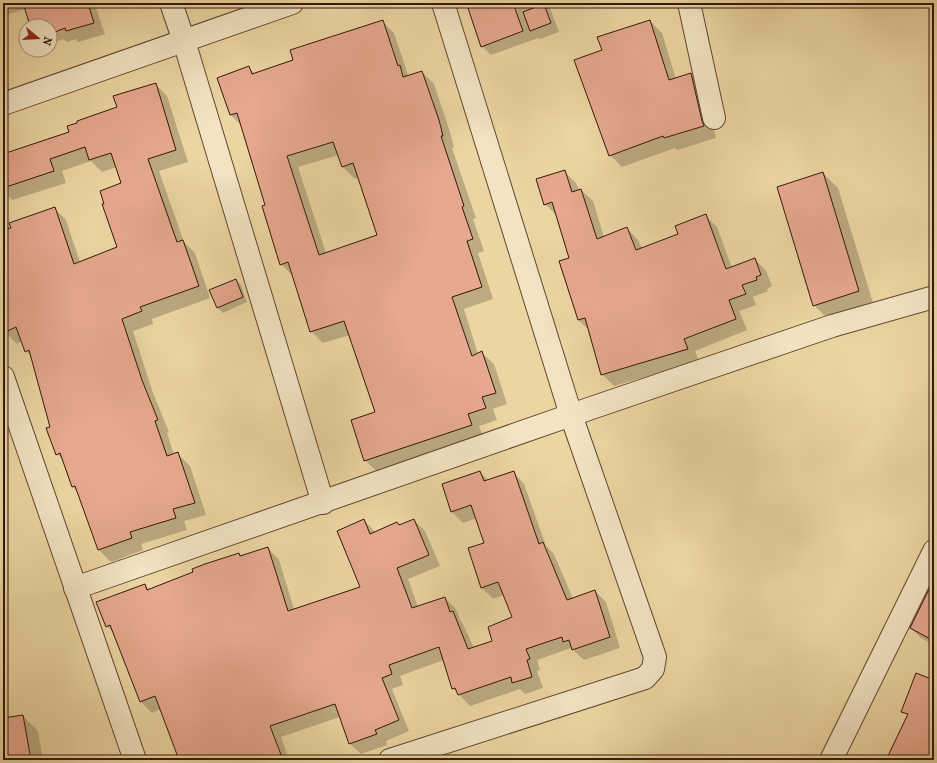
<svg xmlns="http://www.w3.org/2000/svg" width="937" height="763" viewBox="0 0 937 763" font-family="'IM FELL French Canon',serif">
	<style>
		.shadow { fill: #0003; fill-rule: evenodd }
		.building { fill: #e6a88e; stroke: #35170a; fill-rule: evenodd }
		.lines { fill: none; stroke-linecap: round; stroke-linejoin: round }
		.minor-casing { stroke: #624630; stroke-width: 24 }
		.minor { stroke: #f2e4c3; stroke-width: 22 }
	</style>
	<rect width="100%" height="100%" fill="#ebd5a2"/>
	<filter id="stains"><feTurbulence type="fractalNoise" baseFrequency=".005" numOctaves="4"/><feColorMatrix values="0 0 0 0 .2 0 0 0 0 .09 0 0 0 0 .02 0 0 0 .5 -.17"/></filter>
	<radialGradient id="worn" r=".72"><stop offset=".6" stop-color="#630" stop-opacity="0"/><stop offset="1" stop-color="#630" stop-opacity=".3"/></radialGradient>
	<g class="shadow">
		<polygon points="3,3 94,3 105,34 78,42 76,39 67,42 64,39 52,43 50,41 50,26 32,26 26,9 3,16"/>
		<polygon points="207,3 225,3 211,7"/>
		<polygon points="485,3 548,3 559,32 540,39 538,38 491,55 482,46"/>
		<path d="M382 21 394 33 408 75 409 76 422 72 434 84 450 132 454 147 452 148 476 218 473 219 484 251 478 253 493 299 464 309 478 354 482 353 494 364 507 404 493 409 497 420 479 426 483 437 377 472 365 460 376 412 350 335 323 343 311 331 293 276 281 264 266 205 242 126 231 115 249 68 255 74 294 60ZM339 155 343 167 355 179 359 177 378 236 326 253 298 167Z"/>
		<polygon points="650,21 662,33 676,79 690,74 703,86 716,138 677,150 675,148 622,167 610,155 603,51"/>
		<polygon points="155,84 167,96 188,162 159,171 184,242 195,253 210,298 152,319 153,324 133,331 153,393 169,432 167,433 174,455 178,454 190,466 206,515 184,521 187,530 141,544 143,550 111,562 99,550 78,492 73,487 64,461 57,454 32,357 26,351 23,341 17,344 5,332 3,327 3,239 54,208 66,220 80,262 119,248 123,184 117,167 102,172 91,161 62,171 66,183 12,200 3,191 3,155 70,133 118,108"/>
		<polygon points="565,172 576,183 579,190 581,190 593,201 604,237 627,228 638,240 642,248 679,235 706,216 717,227 732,268 755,259 766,271 772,286 767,289 768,291 753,297 756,305 739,311 747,330 695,351 699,361 614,386 602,374 589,330 578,320 570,259 557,216 545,204"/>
		<polygon points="823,173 838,188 874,306 829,320 814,305"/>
		<polygon points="236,280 241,285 247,302 223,313 218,308 211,290"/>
		<polygon points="480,472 489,481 513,472 524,484 546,546 554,554 573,599 595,591 606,602 620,648 584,660 571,648 537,660 540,670 537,671 543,688 525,694 520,689 470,706 453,688 444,660 400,676 403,685 392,689 409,731 386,741 387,745 361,754 349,743 340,717 281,737 289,760 186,760 161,709 152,713 141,702 115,634 107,626 145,585 150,590 239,554 241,557 268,548 279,560 294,609 362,587 364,520 375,532 399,526 414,520 425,531 440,566 408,579 418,607 445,598 456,609 460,620 463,624 474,648 493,641 513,617 504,595 493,599 481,587 486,544 477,518 463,523 452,512"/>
		<polygon points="934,596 934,645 921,638 911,628"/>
		<polygon points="23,716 38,731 43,760 3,760 3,719"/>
	</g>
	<g class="building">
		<polygon points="23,3 88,3 94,23 66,31 65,28 55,32 53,26 30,26"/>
		<polygon points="482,3 513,3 523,31 481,47 468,8"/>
		<polygon points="544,4 551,23 530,31 523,12"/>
		<path d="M383 20 398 66 400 65 403 77 422 71 439 120 443 136H441L464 206 462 207 473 239 467 241 482 287 452 297 472 356 482 351 496 393 482 397 486 408 468 414 472 425 364 461 351 420 375 412 344 321 310 332 288 262 280 265 262 206 265 205 237 113 230 115 217 78 249 66 252 74 293 60 290 50ZM333 142 342 167 353 163 377 235 319 255 287 156Z"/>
		<polygon points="650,20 669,80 691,73 702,121 704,126 664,138 663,136 609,156 574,60 602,50 597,37"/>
		<polygon points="156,83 176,150 148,159 177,242 183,240 199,286 140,307 142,311 122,319 142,380 158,420 155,421 167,456 178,452 195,503 173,509 176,518 130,532 132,538 98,550 75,486 72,487 60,453 56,455 46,428 50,427 29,350 25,352 16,327 3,333 3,229 11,228 9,223 55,207 74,264 117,247 102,204 104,204 100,191 121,183 111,153 89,160 85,147 50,159 54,171 3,188 3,154 69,132 67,126 77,123 77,121 117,107 113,96"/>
		<polygon points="565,170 572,192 581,189 597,239 627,227 636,250 678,234 675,226 706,214 726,269 755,258 761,275 756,277 757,280 742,285 746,294 729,300 736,319 684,339 688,349 601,375 585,318 578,320 559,261 569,258 552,202 544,205 536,179"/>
		<polygon points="823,172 859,291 813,306 777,187"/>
		<polygon points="236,279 243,297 217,308 209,290"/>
		<polygon points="480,471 484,481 514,471 539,544 543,542 567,600 595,590 610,637 572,650 569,640 563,642 562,637 526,649 530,659 527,660 532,677 512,683 511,677 458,695 455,688 452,689 439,647 389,665 392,674 382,678 399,720 375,730 377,734 349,744 335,704 270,726 283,760 179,760 155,696 140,702 110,625 106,627 96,602 145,584 147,590 193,572 192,569 205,564 239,553 240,556 268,547 288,611 360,587 337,531 364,519 370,534 397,522 399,525 414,519 429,555 397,568 412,608 445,597 450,612 453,611 468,649 492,641 488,627 512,617 498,582 481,588 468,548 484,543 471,505 451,512 442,484"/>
		<polygon points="934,579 934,641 910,628"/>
		<polygon points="916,673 934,680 934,760 886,760 908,714 901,712"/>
		<polygon points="23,715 31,760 3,760 3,718"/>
	</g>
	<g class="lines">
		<defs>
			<g id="minor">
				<polyline points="171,3 184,41 323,503"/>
				<polyline points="689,3 714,118"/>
				<polyline points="3,104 292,3"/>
				<polyline points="3,377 135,760"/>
				<polyline points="75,588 571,415 832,326 934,297"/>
				<polyline points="390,760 645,678 653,669 655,657 571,415 443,3"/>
				<polyline points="831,760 934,551"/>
			</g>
		</defs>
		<use href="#minor" class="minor-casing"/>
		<use href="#minor" class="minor"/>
	</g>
	<rect width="937" height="763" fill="none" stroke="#ebd5a2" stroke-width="16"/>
	<rect x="4" y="4" width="929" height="755" fill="none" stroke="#35170a" stroke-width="2"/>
	<rect x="8" y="8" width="921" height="747" fill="none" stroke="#35170a"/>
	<g transform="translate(38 38) rotate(108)"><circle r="19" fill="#f2e4c3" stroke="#a69279"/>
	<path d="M0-3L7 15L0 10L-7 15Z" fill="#8f2418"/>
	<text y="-6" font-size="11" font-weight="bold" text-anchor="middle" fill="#35170a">N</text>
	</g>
	<rect width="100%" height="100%" filter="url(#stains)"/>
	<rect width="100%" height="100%" fill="url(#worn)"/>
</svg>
